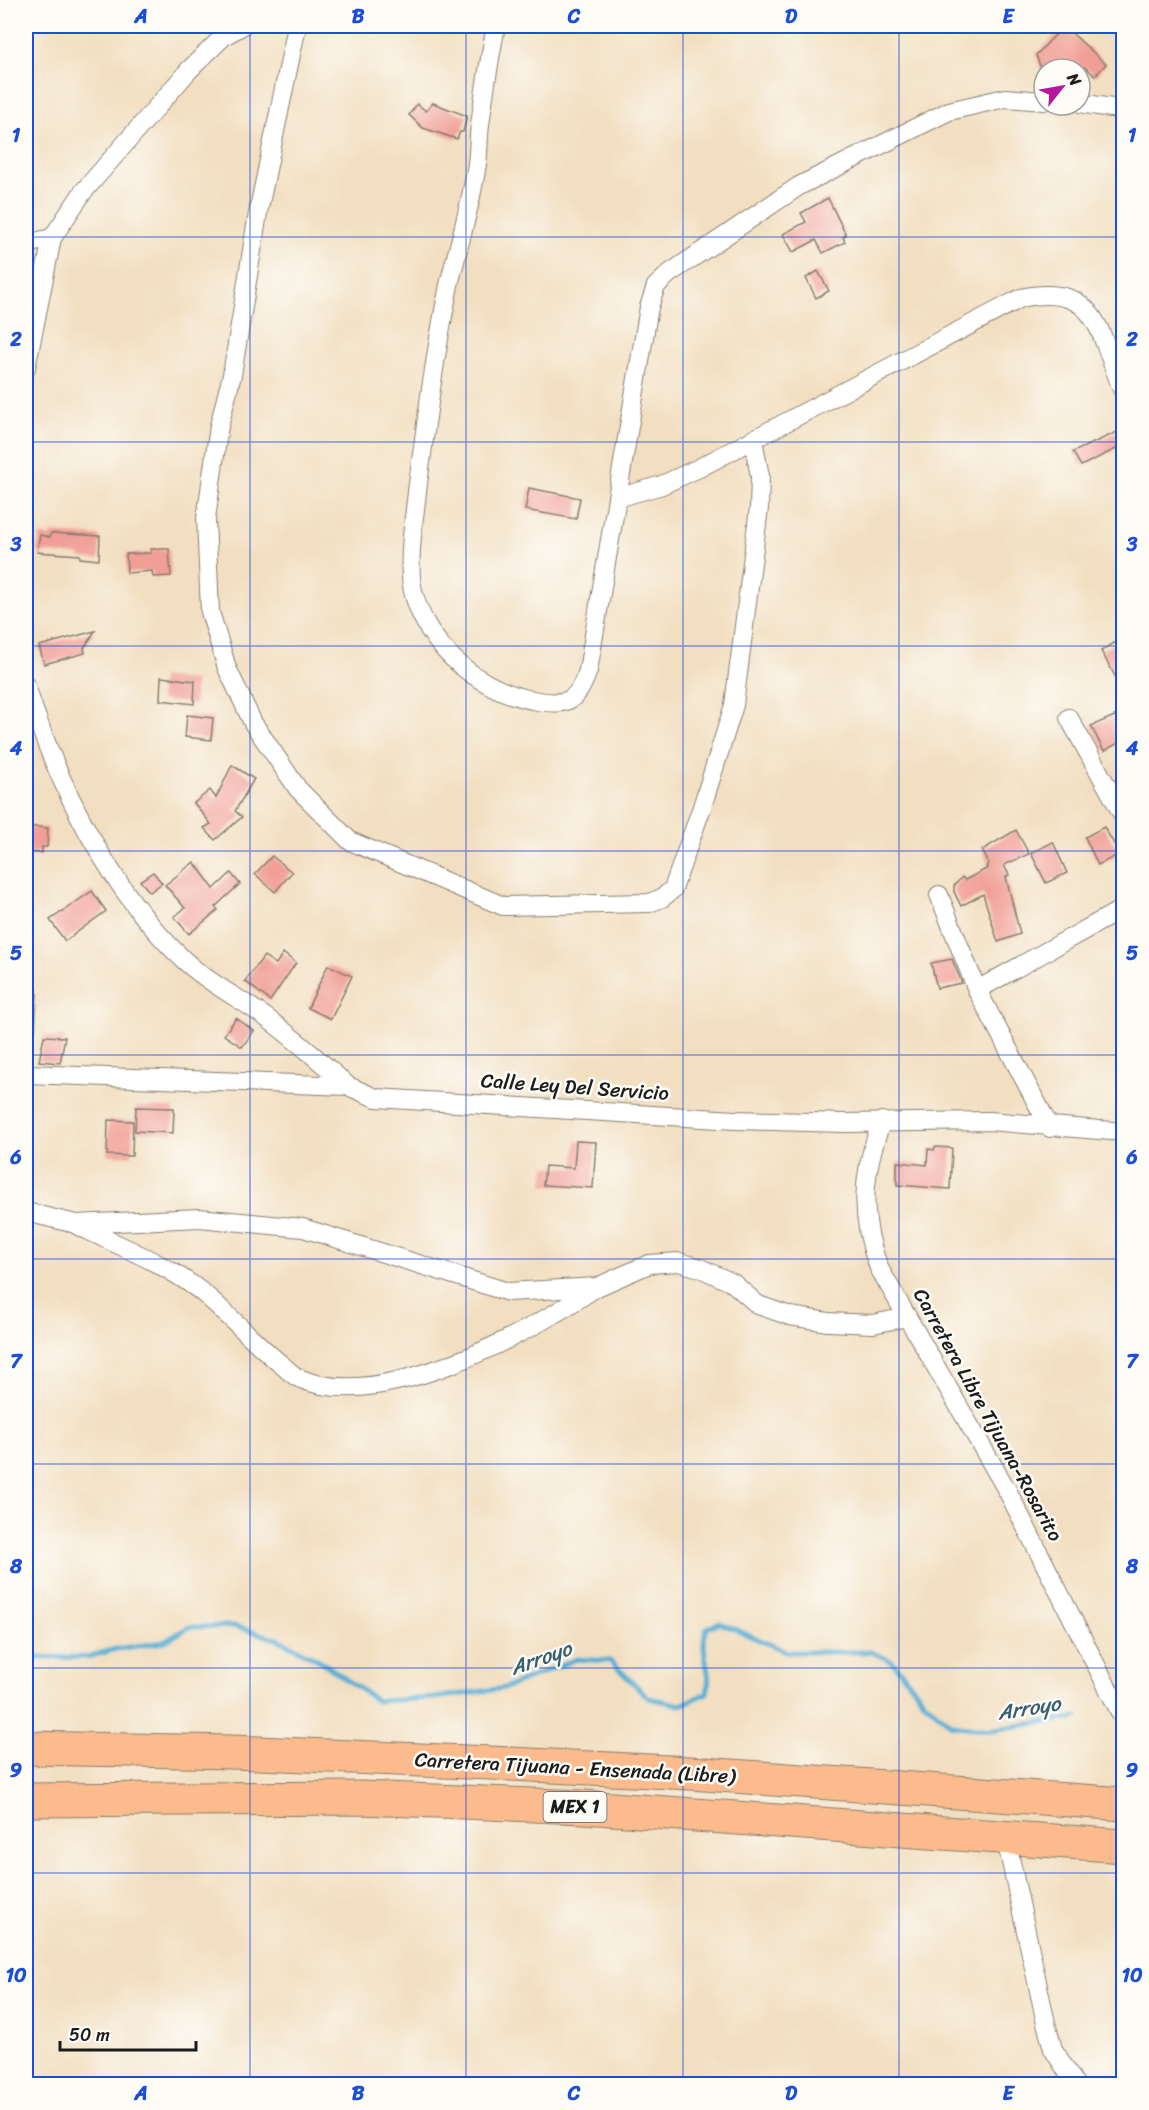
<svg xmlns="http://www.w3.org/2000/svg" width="1149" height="2110" viewBox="0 0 1149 2110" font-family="Sriracha,sans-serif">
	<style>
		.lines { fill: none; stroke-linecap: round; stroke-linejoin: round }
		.stream { stroke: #57aed4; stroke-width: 5 }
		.building { fill: #f19e96 }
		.street-casing { stroke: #877e6e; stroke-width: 20 }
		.highway-casing { stroke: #877e6e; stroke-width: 35 }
		.street { stroke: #fff; stroke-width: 18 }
		.highway { stroke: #fbbb8c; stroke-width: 33 }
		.grid { fill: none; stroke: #1d4ed8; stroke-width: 1.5; stroke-opacity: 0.55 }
		.labels { text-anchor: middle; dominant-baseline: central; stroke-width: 5; stroke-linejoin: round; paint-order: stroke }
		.shield { fill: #fdfcf7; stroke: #605f5e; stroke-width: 1.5 }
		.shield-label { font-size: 18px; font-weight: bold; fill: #1c1c1c }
		.street-label { font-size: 20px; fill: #1c1c1c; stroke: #fdfcf7 }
		.water-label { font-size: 21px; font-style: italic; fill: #375e6f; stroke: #fdfcf7 }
		.neatline { fill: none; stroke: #1d4ed8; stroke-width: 2 }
		.grid-label { font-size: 20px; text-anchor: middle; font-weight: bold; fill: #1d4ed8 }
	</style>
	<rect width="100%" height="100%" fill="#fdfcf7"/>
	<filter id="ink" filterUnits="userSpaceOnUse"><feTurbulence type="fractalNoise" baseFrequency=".0167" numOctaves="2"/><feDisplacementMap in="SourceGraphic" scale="12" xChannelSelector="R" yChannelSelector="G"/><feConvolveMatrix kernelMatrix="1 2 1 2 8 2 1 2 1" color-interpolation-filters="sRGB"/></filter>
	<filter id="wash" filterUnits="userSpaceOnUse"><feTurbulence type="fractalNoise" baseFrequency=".008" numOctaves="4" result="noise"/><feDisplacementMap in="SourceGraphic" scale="24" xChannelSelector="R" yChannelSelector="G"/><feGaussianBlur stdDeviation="1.35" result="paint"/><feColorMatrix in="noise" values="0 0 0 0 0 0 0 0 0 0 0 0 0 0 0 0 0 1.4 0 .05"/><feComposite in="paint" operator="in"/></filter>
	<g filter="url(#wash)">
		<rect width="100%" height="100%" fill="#f2dfc1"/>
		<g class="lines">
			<path class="stream" d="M26 1658 87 1657 116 1649 164 1642 189 1627 235 1626 280 1640 319 1660 377 1701 434 1698 505 1688 577 1659 610 1661 649 1698 681 1705 707 1693C713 1669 698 1652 707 1628L720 1623 788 1652H871L892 1661 926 1703 952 1725 989 1730 1077 1717"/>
		</g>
		<g id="blocks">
			<g class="building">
				<polygon points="1064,26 1106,64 1095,76 1085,67 1041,69 1036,55"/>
				<polygon points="433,103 467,116 463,132 460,132 457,139 423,128 409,115 417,104 426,111"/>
				<polygon points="828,198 846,235 843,237 845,242 823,253 816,240 793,252 783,234 806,222 801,213"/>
				<polygon points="818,271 829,291 816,298 806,278"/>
				<polygon points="1124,429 1124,445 1081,466 1073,452"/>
				<polygon points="529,488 580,498 576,519 525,510"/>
				<polygon points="51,533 100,536 99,560 80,558 80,555 37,552 40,535 50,537"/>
				<polygon points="151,549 169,549 171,576 153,577 152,571 127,573 126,554 151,553"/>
				<polygon points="95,631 84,648 85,653 44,664 39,646"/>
				<polygon points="1124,637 1124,692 1101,651"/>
				<polygon points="161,677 195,681 194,704 160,700"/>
				<polygon points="1124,712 1124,740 1104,751 1091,726"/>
				<polygon points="187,715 213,718 211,740 185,737"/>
				<polygon points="232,765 254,779 235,811 242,817 215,840 204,828 211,824 194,803 210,790 216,798"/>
				<polygon points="26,826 48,828 47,847 42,847 42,853 26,852"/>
				<polygon points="1104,827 1120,854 1098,865 1085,837"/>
				<polygon points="1016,830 1029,854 1004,865 1009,875 1006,877 1020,934 998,942 983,894 961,906 954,892 954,886 962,877 965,880 988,868 986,866 989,864 982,850"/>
				<polygon points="1053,842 1067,873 1046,883 1031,853"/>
				<polygon points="272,856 292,872 275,892 255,874"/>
				<polygon points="194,862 214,889 231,873 240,884 215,907 218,910 189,934 174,917 185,908 165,885"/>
				<polygon points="153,872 162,883 150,892 140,881"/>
				<polygon points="92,891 106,911 65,941 50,920"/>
				<polygon points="283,953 296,963 270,1001 245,981 264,956 276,964"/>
				<polygon points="952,959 962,983 937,988 931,963"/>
				<polygon points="328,965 352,976 331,1019 308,1008"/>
				<polygon points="236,1018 254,1031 242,1047 224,1035"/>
				<polygon points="44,1036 65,1037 60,1063 39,1061"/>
				<polygon points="136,1107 174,1108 173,1133 135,1131"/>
				<polygon points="108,1120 133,1121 132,1156 107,1155"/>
				<polygon points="576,1141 596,1142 593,1188 543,1185 545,1166 574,1168"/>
				<polygon points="935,1147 952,1148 950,1189 897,1185 897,1162 927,1165 928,1149 934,1150"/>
			</g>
		</g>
	</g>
	<g filter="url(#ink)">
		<use href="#blocks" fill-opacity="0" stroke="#877e6e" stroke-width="1.5"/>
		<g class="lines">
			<defs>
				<g id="street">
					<polyline points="297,26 258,213 232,375 219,426 206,519 210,612 227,668 253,723 298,789 350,841 503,906 649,903 662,898 673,889 702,807 734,705 759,508 760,476 753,440"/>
					<path d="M495 31C489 62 484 94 480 125 478 140 479 155 476 170 470 209 458 247 449 285 435 353 426 423 417 492 414 520 406 568 414 595 430 651 482 692 538 701 570 706 577 700 588 671L649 307 656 286 670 273 799 186 949 111 1005 98 1044 101"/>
					<polyline points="1080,103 1124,110"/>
					<polyline points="26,244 52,238"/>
					<polyline points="26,368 52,238 83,192 189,70 224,36 242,26"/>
					<path d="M617 498 662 485 701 467 1021 298C1101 281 1098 336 1124 393"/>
					<path d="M26 686C57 783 110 892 186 962 210 984 239 998 264 1016 294 1038 321 1062 348 1086"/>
					<polyline points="1069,718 1124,817"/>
					<polyline points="939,895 977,990 1050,1128"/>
					<polyline points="26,987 28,992 26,1029"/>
					<polyline points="977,990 1124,908"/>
					<polyline points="26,1074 348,1086 376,1098 735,1120 844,1123 989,1121 1124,1132"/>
					<path d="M882 1121C862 1173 859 1216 879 1268L1008 1492 1124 1720"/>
					<polyline points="26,1212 76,1224 199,1218 303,1228 508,1292 597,1287 649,1264 679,1262 700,1268 733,1283 758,1305 790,1316 828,1322 873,1324 907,1317"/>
					<path d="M78 1226C122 1247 172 1266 209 1298 234 1320 257 1345 283 1366 288 1370 294 1377 301 1379 382 1413 529 1333 595 1288"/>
					<polyline points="1006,1839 1046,2023 1053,2049 1075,2084"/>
				</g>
				<g id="highway">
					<polyline points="26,1748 233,1752 490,1763 690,1773 1124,1804"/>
					<polyline points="26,1800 361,1798 584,1807 1124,1846"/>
				</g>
			</defs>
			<use href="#street" class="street-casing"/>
			<use href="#highway" class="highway-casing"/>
			<use href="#street" class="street"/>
			<use href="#highway" class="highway"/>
		</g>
	</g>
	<path class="grid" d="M250 26V2084M466 26V2084M683 26V2084M899 26V2084M26 237H1124M26 442H1124M26 646H1124M26 851H1124M26 1055H1124M26 1259H1124M26 1464H1124M26 1668H1124M26 1873H1124"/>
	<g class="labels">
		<rect class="shield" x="543.5" y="1792" width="63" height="30" rx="4.5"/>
		<g class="shield-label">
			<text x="575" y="1807">MEX 1</text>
		</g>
		<g class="street-label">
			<text transform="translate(575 1087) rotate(4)">Calle Ley Del Servicio</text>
			<text transform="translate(988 1415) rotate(61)">Carretera Libre Tijuana-Rosarito</text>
			<text transform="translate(575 1768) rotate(3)">Carretera Tijuana - Ensenada (Libre)</text>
		</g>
		<g class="water-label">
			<text transform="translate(541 1658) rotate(-19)">Arroyo</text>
			<text transform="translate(1029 1708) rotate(-9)">Arroyo</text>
		</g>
	</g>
	<rect width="1149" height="2110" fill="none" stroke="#fdfcf7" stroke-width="66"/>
	<g transform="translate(1062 87) rotate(59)"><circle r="28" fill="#fdfcf7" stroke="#a3a29f" stroke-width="1.5"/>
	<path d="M0-4.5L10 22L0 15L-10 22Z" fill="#b5179e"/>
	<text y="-9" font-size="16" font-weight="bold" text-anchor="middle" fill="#1c1c1c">N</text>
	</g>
	<path d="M60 2041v9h136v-9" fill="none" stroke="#1c1c1c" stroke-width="3"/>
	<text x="69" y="2041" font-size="18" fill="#1c1c1c" stroke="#fdfcf7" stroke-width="4.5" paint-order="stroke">50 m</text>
	<rect x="33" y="33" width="1083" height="2044" class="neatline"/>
	<g class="grid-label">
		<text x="141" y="23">A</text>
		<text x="358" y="23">B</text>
		<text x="574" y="23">C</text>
		<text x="791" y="23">D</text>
		<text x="1008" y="23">E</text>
		<text x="16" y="142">1</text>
		<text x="1132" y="142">1</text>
		<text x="16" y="346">2</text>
		<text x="1132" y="346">2</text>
		<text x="16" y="551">3</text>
		<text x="1132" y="551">3</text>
		<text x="16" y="755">4</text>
		<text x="1132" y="755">4</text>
		<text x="16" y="960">5</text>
		<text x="1132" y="960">5</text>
		<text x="16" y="1164">6</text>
		<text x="1132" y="1164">6</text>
		<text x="16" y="1368">7</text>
		<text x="1132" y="1368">7</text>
		<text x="16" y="1573">8</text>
		<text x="1132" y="1573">8</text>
		<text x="16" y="1777">9</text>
		<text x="1132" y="1777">9</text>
		<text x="16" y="1982">10</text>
		<text x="1132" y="1982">10</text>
		<text x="141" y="2100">A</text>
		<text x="358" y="2100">B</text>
		<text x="574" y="2100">C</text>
		<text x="791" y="2100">D</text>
		<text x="1008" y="2100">E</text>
	</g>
</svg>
